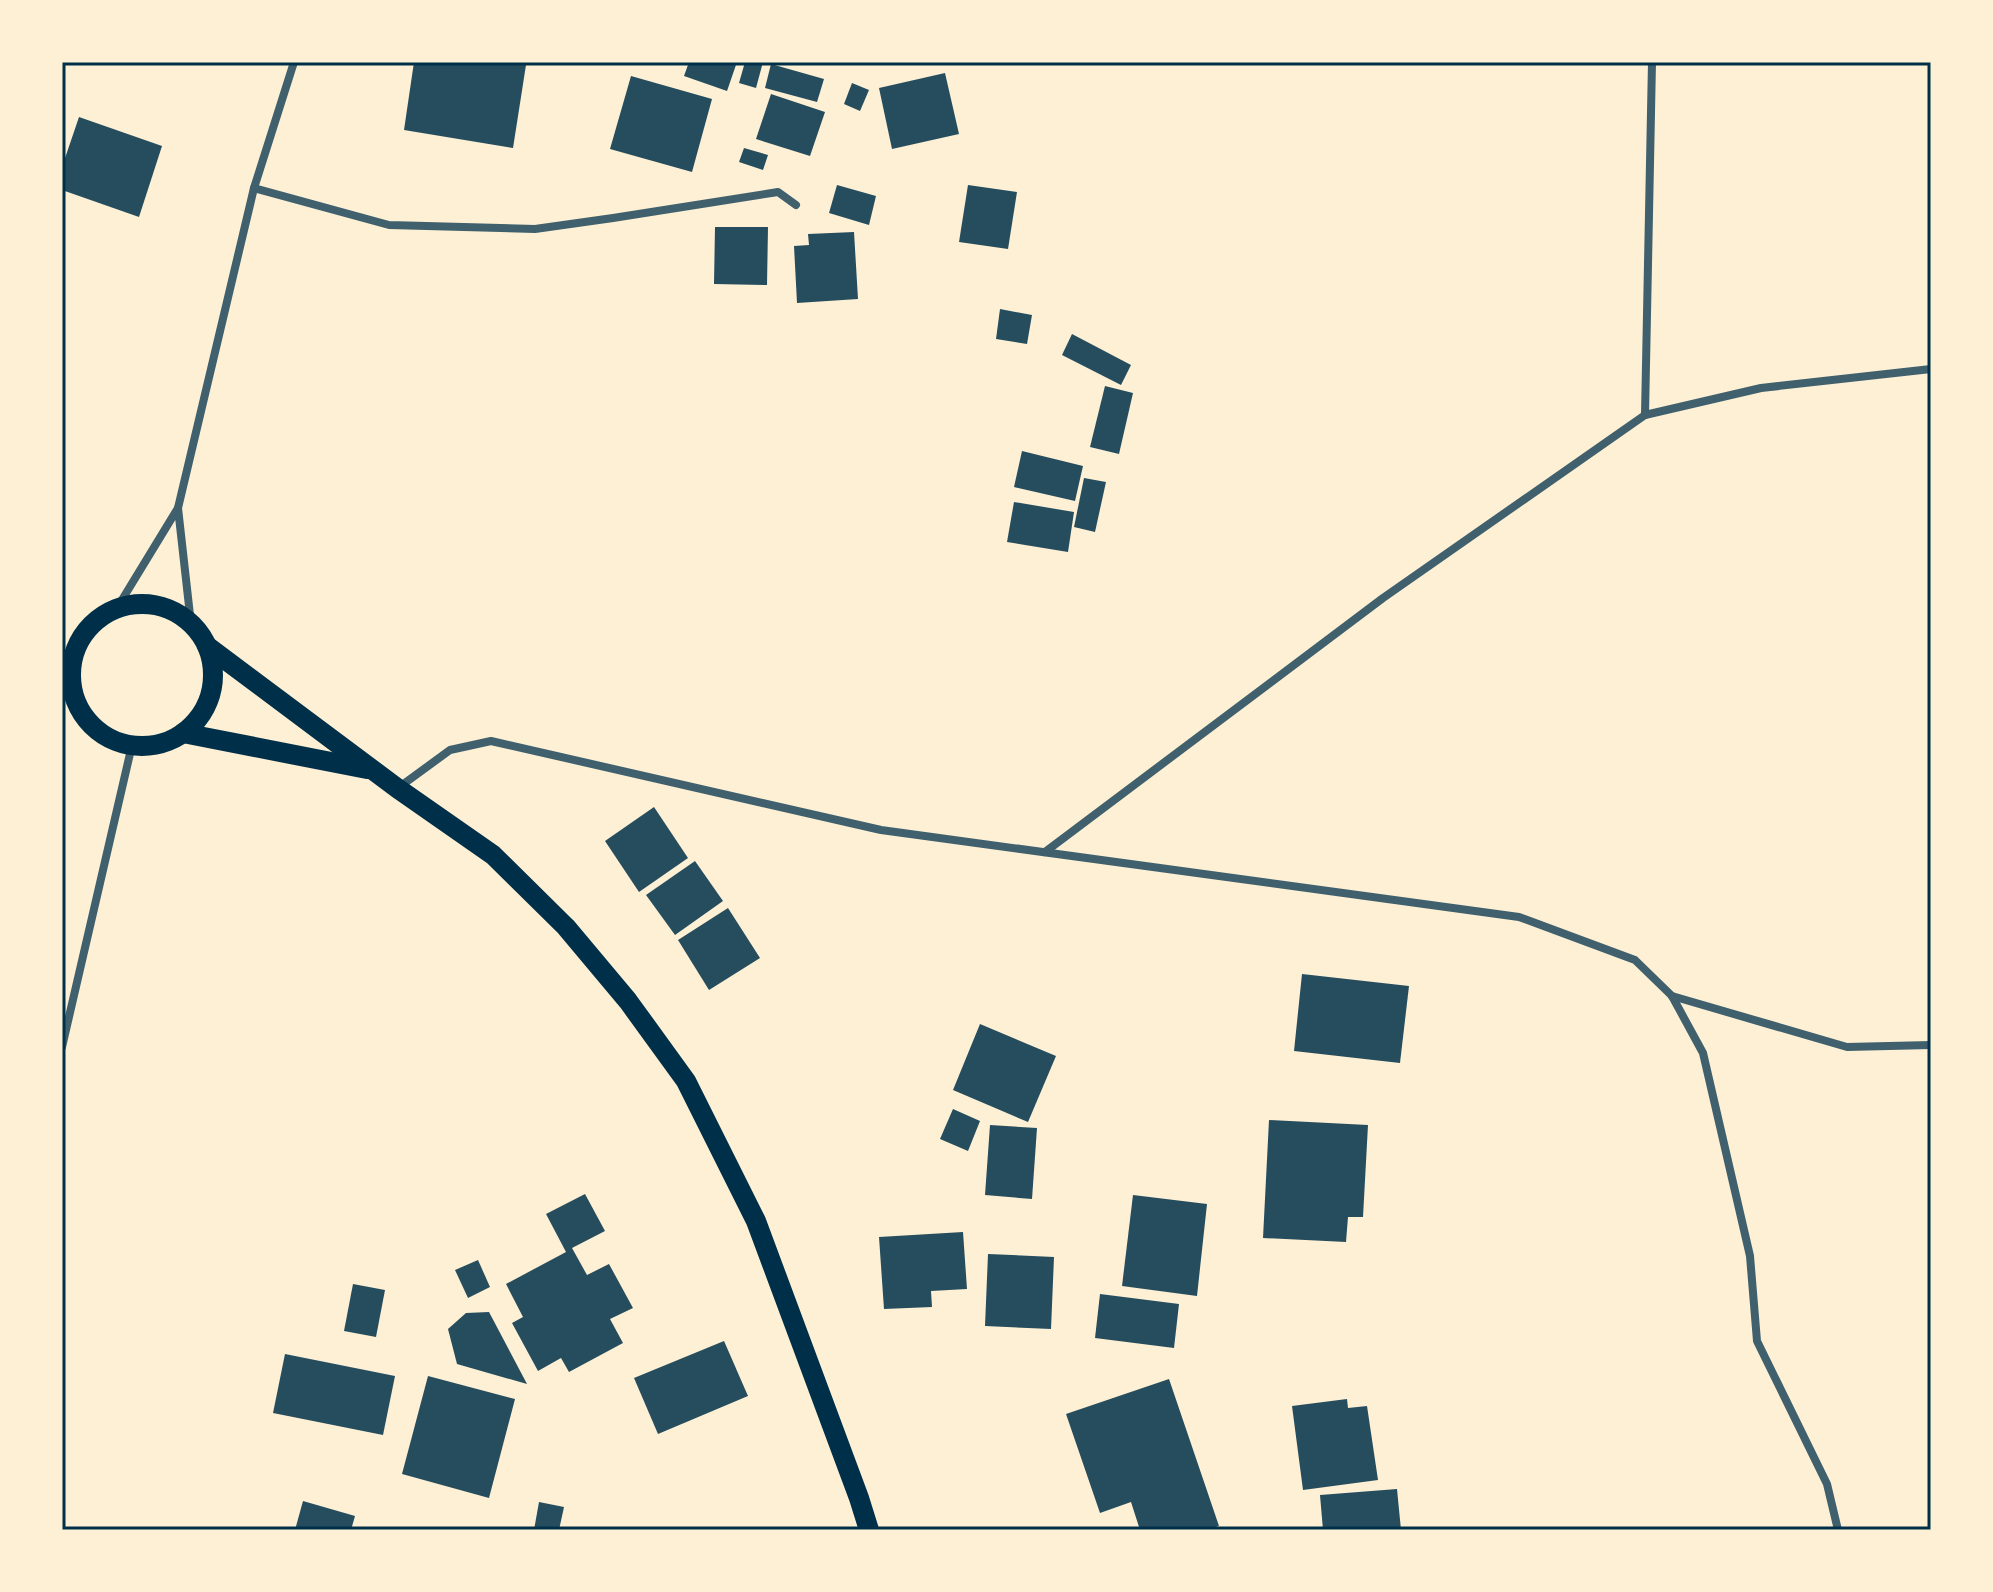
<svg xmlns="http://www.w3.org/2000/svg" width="1993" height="1592" viewBox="0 0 1993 1592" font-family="Manrope,sans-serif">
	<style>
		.building { fill: #264d5e }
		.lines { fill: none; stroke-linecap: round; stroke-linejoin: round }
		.minor { stroke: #3f606c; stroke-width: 8 }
		.primary { stroke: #003049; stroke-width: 20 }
		.neatline { fill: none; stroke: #003049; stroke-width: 3 }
	</style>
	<rect width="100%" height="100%" fill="#fdf0d5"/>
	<g class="building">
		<polygon points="414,62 509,62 526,65 513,148 404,130"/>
		<polygon points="689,62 737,62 727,91 684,76"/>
		<polygon points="745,62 763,62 756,88 739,83"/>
		<polygon points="771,64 824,79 817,102 765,88"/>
		<polygon points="945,73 959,134 892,149 879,88"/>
		<polygon points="631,76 712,99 692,172 610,149"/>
		<polygon points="852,83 869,90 860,111 844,104"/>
		<polygon points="771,94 825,112 810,156 756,139"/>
		<polygon points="79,117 162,146 139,217 62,190 62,167"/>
		<polygon points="744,148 768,155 763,170 739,162"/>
		<polygon points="837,185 876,196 869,225 829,213"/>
		<polygon points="968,185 1017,192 1008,249 959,242"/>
		<polygon points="715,227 768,227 767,285 714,284"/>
		<polygon points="854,232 858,299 797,303 794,246 809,245 808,234"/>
		<polygon points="1000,309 1032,315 1027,344 996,339"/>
		<polygon points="1072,334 1131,365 1121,385 1062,355"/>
		<polygon points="1105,386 1133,393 1119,454 1090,447"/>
		<polygon points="1022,451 1083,466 1075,501 1014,487"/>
		<polygon points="1084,478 1106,482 1095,532 1074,527"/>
		<polygon points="1014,502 1074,512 1068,552 1007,542"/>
		<polygon points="654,807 688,858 639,892 605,841"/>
		<polygon points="695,861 723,901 675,935 646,895"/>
		<polygon points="728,908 760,958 709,990 678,940"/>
		<polygon points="1302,974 1409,986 1400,1063 1294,1051"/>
		<polygon points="980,1024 1056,1056 1028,1122 953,1090"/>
		<polygon points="953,1109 980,1121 968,1151 940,1139"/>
		<polygon points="1269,1120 1368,1125 1363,1217 1348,1217 1346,1242 1263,1238"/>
		<polygon points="990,1125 1037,1128 1032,1199 985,1195"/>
		<polygon points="585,1194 605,1231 572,1248 587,1275 609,1264 633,1308 610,1319 623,1343 569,1372 561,1358 538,1371 512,1323 523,1317 506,1284 566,1252 546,1214"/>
		<polygon points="1133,1195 1207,1204 1197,1296 1122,1286"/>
		<polygon points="963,1232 967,1289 931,1291 932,1307 884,1309 879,1237"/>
		<polygon points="988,1254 1054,1257 1051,1329 985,1326"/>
		<polygon points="478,1260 490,1287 468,1298 455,1270"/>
		<polygon points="353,1284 385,1290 376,1337 344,1331"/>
		<polygon points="1100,1294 1179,1304 1174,1348 1095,1338"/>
		<polygon points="489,1312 527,1384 457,1364 448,1329 466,1313"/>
		<polygon points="724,1341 748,1396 658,1434 634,1378"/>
		<polygon points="285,1354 395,1376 383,1435 273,1413"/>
		<polygon points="428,1376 515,1399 489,1498 402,1474"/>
		<polygon points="1169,1379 1219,1526 1206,1530 1140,1530 1131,1502 1100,1513 1066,1414"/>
		<polygon points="1347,1399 1348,1408 1367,1406 1378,1480 1303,1490 1292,1406"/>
		<polygon points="1397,1489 1401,1530 1323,1530 1320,1495"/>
		<polygon points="303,1501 355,1516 351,1530 295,1530"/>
		<polygon points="539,1502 564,1507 559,1530 534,1530"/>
	</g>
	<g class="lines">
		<g class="minor">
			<polyline points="254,188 389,225 535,229 613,218 778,192 796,205"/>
			<polyline points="1645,415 1652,62"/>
			<polyline points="178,508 254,188 294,62"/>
			<polyline points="117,608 178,508 191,624"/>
			<polyline points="398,788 450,750 491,741 881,830 1519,917 1635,960 1672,996 1703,1053 1750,1256 1757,1341 1827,1484 1838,1530"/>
			<polyline points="1045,852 1383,598 1645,415 1761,388 1931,369"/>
			<polyline points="1672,996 1847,1047 1931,1045"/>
			<polyline points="62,1047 132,745"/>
		</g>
		<g class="primary">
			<circle cx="142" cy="675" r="71"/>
			<polyline points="207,646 397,788 493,855 566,927 628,1001 686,1081 756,1221 859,1498 869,1530"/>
			<polyline points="183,733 367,769"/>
		</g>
	</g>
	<rect width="1993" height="1592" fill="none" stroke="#fdf0d5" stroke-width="128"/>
	<rect x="64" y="64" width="1865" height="1464" class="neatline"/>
</svg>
